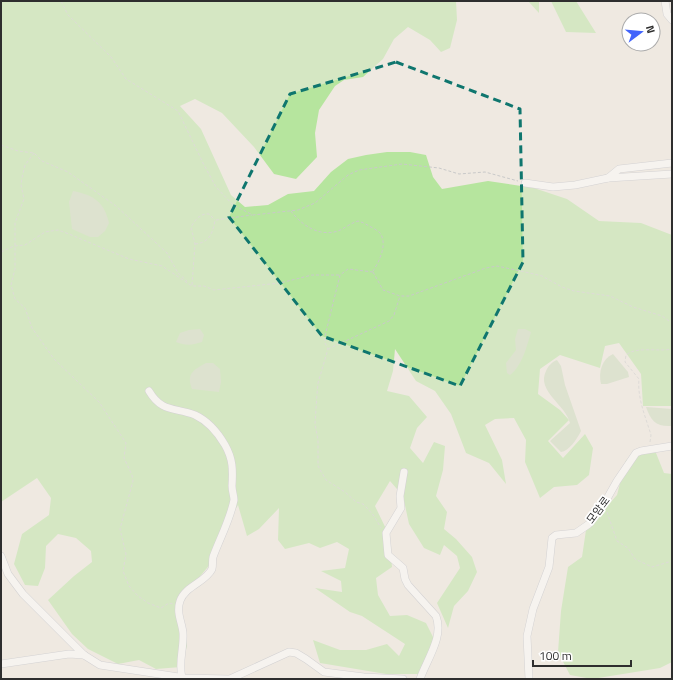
<svg xmlns="http://www.w3.org/2000/svg" width="673" height="680" viewBox="0 0 673 680" font-family="'Titillium Web','Noto Sans KR',sans-serif">
	<rect width="100%" height="100%" fill="#efe9e1"/>
	<g fill="#b6e59e">
		<path d="M1,1H456L457,20L450,48L441,52L430,40L408,27L394,39L383,59L363,77L344,80L335,86L319,110L315,133L317,157L296,179L274,174L254,147L222,113L195,99L180,106L201,129L231,195L245,207L268,205L288,194L314,191L331,172L348,159L366,155L387,152H410L426,155L433,177L442,189L488,181L534,188L567,199L599,221L641,223L672,235V406H643L641,374L619,343L605,346L600,368L560,355L540,369L538,394L560,410L569,420L548,441L563,458L585,434L593,448L589,475L577,485L554,487L540,498L525,462L526,440L514,418L495,419L485,425L502,460L506,484L489,463L466,453L451,414L435,391L416,381L395,349L393,371L387,391L409,396L427,417L417,428L410,448L423,463L434,442L445,446L443,470L436,496L447,512L444,529L456,539L472,557L477,572L468,591L454,606L448,628L437,603L460,568L457,556L444,545L440,555L424,548L409,524L403,496L390,481L375,506L389,535L392,567L376,578L378,595L390,616L407,615L426,623L435,641L423,674H386L320,663L313,640L340,650H366L387,644L399,656L405,644L362,616L350,612L315,588L342,592L341,581L321,571L345,568L349,549L337,542L320,548L309,543L285,549L278,540L279,508L259,529L247,536L238,505L222,532L212,562L197,580L179,607L185,628L187,646L181,667L156,669L139,660L118,664L88,649L72,634L48,600L74,576L92,562L91,551L76,538L58,534L46,546L45,568L38,586L25,585L14,564L22,534L49,515L51,498L37,478L1,502Z"/>
		<path d="M528,1H539V13Z"/>
		<path d="M551,1H576L596,33L566,32Z"/>
		<path d="M654,448L664,473L672,474V662L660,668L592,679L570,675L558,652L561,611L568,567L582,557L586,530L617,495L626,460Z"/>
	</g>
	<g fill="#c8d9b8">
		<path d="M73,191C94,195 104,202 109,223L105,231L98,237H90L72,229L69,202Z"/>
		<path d="M200,329L204,335L202,342C192,345 186,346 176,342L180,333L189,330Z"/>
		<path d="M518,329H525L531,332C527,346 522,366 510,375L507,373L506,363L516,350L515,339Z"/>
		<path d="M613,354L628,372L629,377L607,384H601C598,372 602,359 613,354Z"/>
		<path d="M557,360L561,366L565,385L581,431C577,439 569,451 561,452L550,441L570,423C566,405 536,391 546,371C548,366 552,362 557,360Z"/>
		<path d="M206,363H213L220,369L221,382L219,392L192,389C186,374 193,370 206,363Z"/>
		<path d="M646,407L672,409V426C656,427 651,421 646,407Z"/>
	</g>
	<g fill="none" stroke-linecap="round" stroke-linejoin="round">
		<defs>
			<g id="minor">
				<path d="M665,1L667,14L672,20"/>
				<path d="M608,178L619,169L672,163"/>
				<path d="M525,183L553,187L575,185L608,178L672,174"/>
				<path d="M149,391C162,413 175,407 195,415C208,421 218,433 225,445C233,459 233,470 232,486C232,491 234,496 234,500C230,520 220,538 213,557C212,561 213,565 212,569C206,582 185,586 180,601C176,613 182,622 183,633C184,649 178,662 182,678"/>
				<path d="M404,472L400,496L401,508L386,533L388,555L403,568L405,579L408,585L436,616C444,637 427,659 420,679"/>
				<path d="M1,556L8,574L23,594L84,655L100,665L185,678L228,679"/>
				<path d="M1,664L69,654L84,655"/>
				<path d="M230,679L289,652L296,653L306,659L324,672L364,677L403,679"/>
				<path d="M529,679L527,636L533,609L549,567L552,538L556,535L576,533L589,524L604,504L617,481L636,453L641,451L672,446"/>
			</g>
		</defs>
		<use href="#minor" stroke="#b4b7c1" stroke-width="8"/>
		<g stroke="#c9c9c9" stroke-width="1" stroke-dasharray="3 2" stroke-linecap="butt">
			<path d="M61,1L68,15L111,57L126,79L178,111L203,163L216,187L233,205L253,215L298,210L315,203L348,175L359,170L402,164L439,168L459,174L485,172L518,181"/>
			<path d="M1,145L18,151L34,153L42,161L68,172L116,206L167,253L178,273L187,281"/>
			<path d="M34,153L25,165L22,178L21,185L24,199L15,223V269L11,285L15,299L25,308L32,328L54,359L99,402L126,443L124,458L132,475L133,481L120,529L126,554L123,571L129,586L138,596L148,603L161,608L169,603L173,604"/>
			<path d="M291,211C302,226 320,237 338,231C345,228 351,223 358,221C362,222 366,224 369,226C373,228 377,230 380,233C388,244 379,262 373,271"/>
			<path d="M216,220L252,215"/>
			<path d="M195,244C209,243 213,233 215,220"/>
			<path d="M1,252L14,246L25,245L45,232L58,230L69,234L129,259L162,266L192,286H204L214,290L280,283L312,275H340"/>
			<path d="M373,272L348,269L340,275L325,336V343L328,349L318,383L317,394L315,424L318,440V466L326,480L345,492L356,502L363,504L368,509L374,516L381,528"/>
			<path d="M373,272L383,290L400,296H409L486,268L497,266L534,274L542,276L562,287L574,291L610,296L633,307L662,316L672,323"/>
			<path d="M192,285L195,244L191,227C195,220 200,213 209,214L215,220"/>
			<path d="M328,349L389,321L394,315L400,296"/>
			<path d="M650,442L651,435C646,418 637,398 639,379L625,362L626,355C636,346 659,352 672,349"/>
			<path d="M607,512L617,541L628,548L635,559L652,567L672,561"/>
		</g>
		<use href="#minor" stroke="#fff" stroke-width="7"/>
	</g>
	<path d="M0 0H673V680H0ZM396,62L520,109L523,262L460,386L322,336L229,217L290,94Z" fill="#efe9e1" fill-opacity=".55" fill-rule="evenodd"/>
	<path fill="none" stroke="#0f766e" stroke-width="3" stroke-dasharray="8 5" stroke-linejoin="round" d="M396,62L520,109L523,262L460,386L322,336L229,217L290,94Z"/>
	<g text-anchor="middle" dominant-baseline="central" stroke-width="3.5" stroke-linejoin="round" paint-order="stroke">
		<g font-size="11" fill="#2e2e2e" stroke="#fff">
			<text transform="translate(598 510) rotate(-53)">모암로</text>
		</g>
	</g>
	<rect width="673" height="680" fill="none" stroke="#2e2e2e" stroke-width="4"/>
	<g transform="translate(641 32) rotate(74)"><circle r="19" fill="#ffffff" stroke="#ababab"/>
	<path d="M0-3L7 15L0 10L-7 15Z" fill="#4264fb"/>
	<text y="-6" font-size="11" font-weight="bold" text-anchor="middle" fill="#2e2e2e">N</text>
	</g>
	<path d="M533 660v6h98v-6" fill="none" stroke="#2e2e2e" stroke-width="2"/>
	<text x="539" y="660" font-size="12" fill="#2e2e2e" stroke="#ffffff" stroke-width="3" paint-order="stroke">100 m</text>
</svg>
